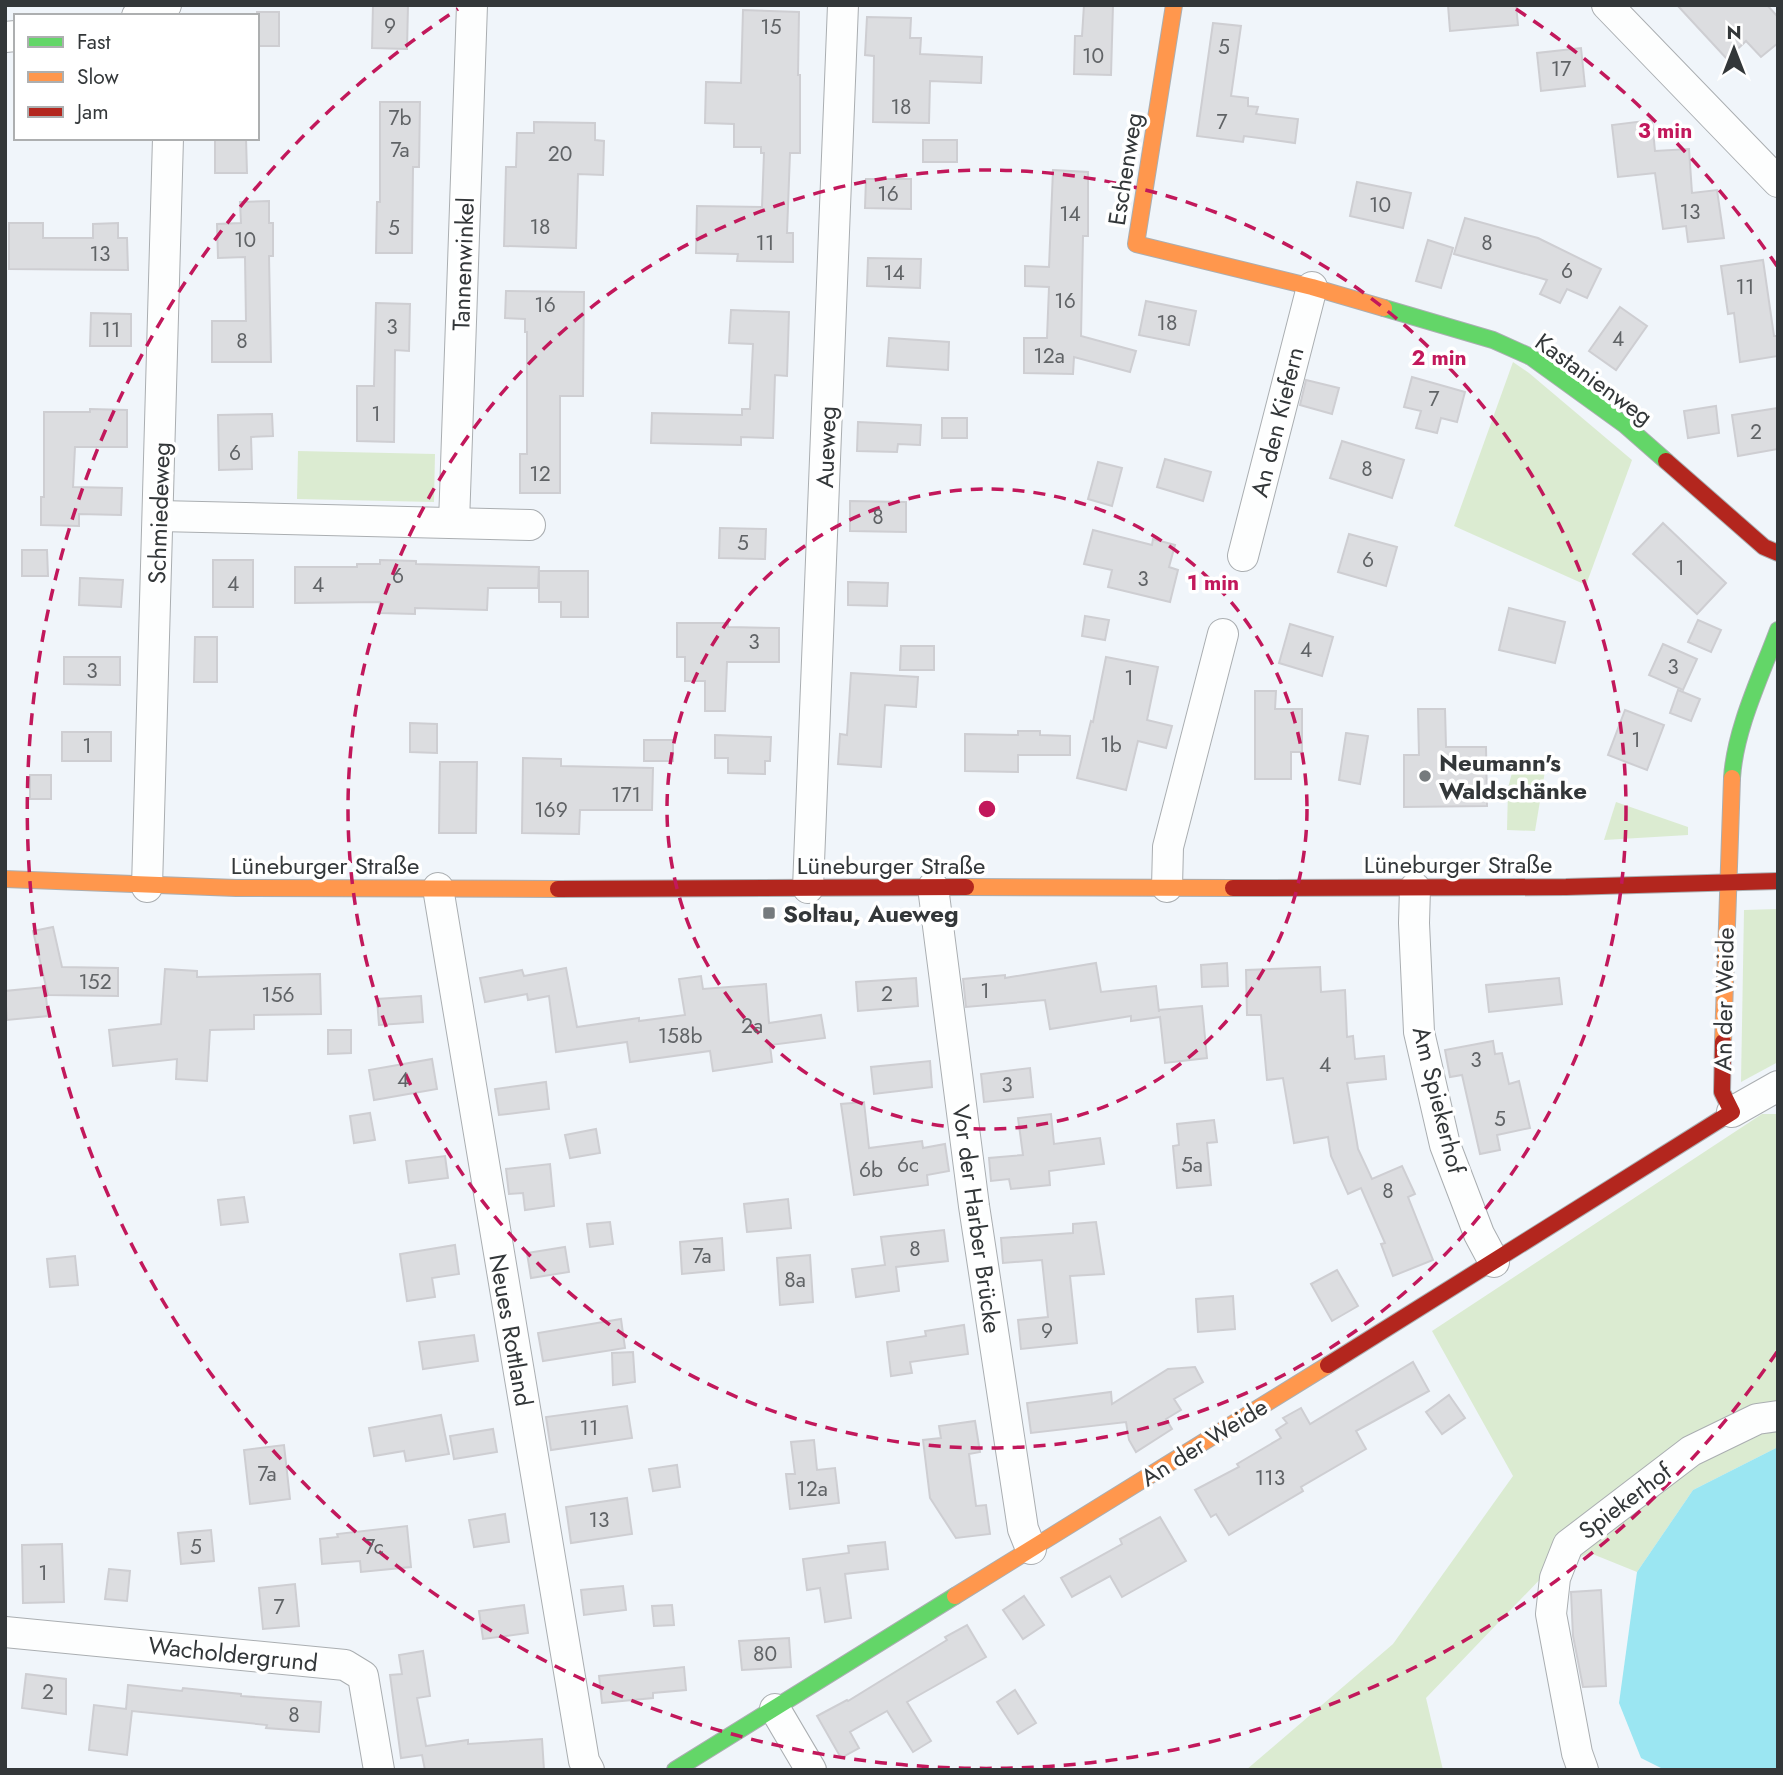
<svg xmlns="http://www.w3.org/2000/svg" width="1783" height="1775" viewBox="0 0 1783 1775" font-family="Jost,sans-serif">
	<rect width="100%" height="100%" fill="#f0f5fa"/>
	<g fill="#dbebd1">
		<path d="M1513,362L1529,373L1632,460L1586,585L1454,526Z"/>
		<path d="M298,451L435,454L434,502L297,499Z"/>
		<path d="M1515,761L1545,771L1535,831L1507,830L1508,788Z"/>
		<path d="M1616,802L1688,827V835L1604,840Z"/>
		<path d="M1778,909V1062L1741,1082L1744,910Z"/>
		<path d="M1762,1114H1778V1447L1693,1490L1637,1572L1590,1553L1547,1572L1426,1698L1443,1770H1246L1393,1644L1513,1476L1432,1331Z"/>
	</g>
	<path fill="#9be6f2" d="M1778,1447V1770H1665L1641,1758L1619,1703L1637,1572L1693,1490Z"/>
	<g fill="#dcdde0" stroke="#ceced2" stroke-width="2">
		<path d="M373,5H408L407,49L372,48Z"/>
		<path d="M1084,5H1113L1111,75L1074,74L1075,36H1082Z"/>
		<path d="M1448,5H1516L1518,25L1450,31Z"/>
		<path d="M1677,5H1767L1778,17V43L1761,57L1746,41L1727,59Z"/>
		<path d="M743,10L799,12L798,75H800V153H790L787,233H793V262L737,261L738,254L696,253L697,206L762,207L764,153H761V147H734V124L705,123L706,82L741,83Z"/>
		<rect x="257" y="12" width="22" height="34"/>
		<path d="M867,17L911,18L910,38H921L920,54L982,57L981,83L930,81L929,123L873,122L874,56L865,55Z"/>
		<path d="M1213,23L1241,26L1231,96L1248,98V106L1258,107L1256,114L1298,119L1295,143L1244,136L1243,142L1197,136Z"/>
		<path d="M1581,48L1585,86L1541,91L1537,53Z"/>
		<path d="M380,102H420L419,167H413L412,253H376L377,202H380Z"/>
		<path d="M1652,120L1655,151L1689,149L1692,193L1717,190L1724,238L1688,242L1686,226L1663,229L1655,173L1618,177L1612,125Z"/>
		<path d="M534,122L595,123V140L604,141L603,175L578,174L576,248L504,246L506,167H516L517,133H534Z"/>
		<path d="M215,138H246L247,173H215Z"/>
		<rect x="923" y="140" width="34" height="22"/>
		<path d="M1053,170L1088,172V236H1083L1081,336L1136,351L1130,372L1074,357L1073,374L1024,373V338H1047L1049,287L1025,286V266L1049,267Z"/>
		<path d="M866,179H911V209L865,208Z"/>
		<path d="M1357,182L1411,193L1403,228L1350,216Z"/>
		<path d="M269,201V223H273V256H269L271,362H212V321H246L245,257L218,258L217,224L241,223L240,202Z"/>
		<path d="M1465,218L1538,238L1601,269L1587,298L1567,289L1560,303L1540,294L1547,280L1454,254Z"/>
		<path d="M9,223H43V238H93V224L118,223V238H127L128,270L9,269Z"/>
		<path d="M1428,240L1453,248L1441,288L1416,281Z"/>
		<path d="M868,258L921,259L920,288L867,286Z"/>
		<path d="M1763,260L1774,336H1778V356L1740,362L1734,313L1728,314L1721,266Z"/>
		<path d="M506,291L584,292L583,396H560V493H520V454H527V332H525V319L505,318Z"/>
		<path d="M1146,301L1196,311L1189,345L1139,335Z"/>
		<path d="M376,303L410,304L409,351L395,350L394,442L357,441V386H374Z"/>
		<path d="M1620,307L1647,326L1616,370L1589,351Z"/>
		<path d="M731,310L789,312L787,376L775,375L773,438L741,437V445L651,443L652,413L742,415V409H750L753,344L729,343Z"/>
		<path d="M91,313L131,314V346H90Z"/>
		<path d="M889,338L949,342L948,370L887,366Z"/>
		<path d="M1412,377L1465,392L1457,422L1441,418L1437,433L1416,428L1421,411L1404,407Z"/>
		<path d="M1306,380L1339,388L1332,414L1300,405Z"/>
		<path d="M1716,406L1719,433L1688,438L1684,411Z"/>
		<path d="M1778,408V449L1738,456L1732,415Z"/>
		<path d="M90,409L127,410V447H75L73,487L122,488L121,515L79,514V526L41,525V497H44V412H90Z"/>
		<path d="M272,414L273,436L251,437L252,469L219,470L218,415Z"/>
		<rect x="942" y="418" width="25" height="20"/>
		<path d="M858,422L921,425L920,445L898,444L897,452L857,451Z"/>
		<path d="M1342,441L1404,460L1392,498L1330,478Z"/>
		<path d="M1165,459L1211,472L1203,501L1157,487Z"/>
		<path d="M1098,462L1122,468L1112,506L1088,499Z"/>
		<path d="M850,501L906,502V532L850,531Z"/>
		<path d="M1663,523L1726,583L1697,614L1633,554Z"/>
		<path d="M720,528L766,529L765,559L719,558Z"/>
		<path d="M1093,530L1152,545L1153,539L1175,545L1169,567L1178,570L1170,602L1108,587L1112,570L1084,564Z"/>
		<path d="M1349,534L1397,547L1386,586L1338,572Z"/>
		<path d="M22,550H47L48,576H22Z"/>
		<rect x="213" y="560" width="40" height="47"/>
		<path d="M380,560L416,561V564L539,567L538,588H488L487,610L415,608V614L379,613L380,602L295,603V567H357V564H380Z"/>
		<path d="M539,571H588V617H561V602H539Z"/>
		<path d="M80,578L123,580L121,607L79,605Z"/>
		<path d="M848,582L888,583L887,606L848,605Z"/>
		<path d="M1509,608L1565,622L1555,663L1499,650Z"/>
		<path d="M1085,616L1109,620L1105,640L1082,636Z"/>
		<path d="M1698,620L1721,630L1711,652L1688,642Z"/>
		<path d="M677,623H728V627L779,628V662H727L725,711H705V681H685V657H677Z"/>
		<path d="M1290,624L1333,637L1322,676L1279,663Z"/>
		<path d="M195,637H217V682H194Z"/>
		<path d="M1663,644L1697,659L1683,690L1649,675Z"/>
		<path d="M901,646H934V670H900Z"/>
		<path d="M64,657H120V685L64,684Z"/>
		<path d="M1106,657L1158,667L1147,720L1172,726L1166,748L1138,741L1126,790L1077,778L1091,721L1093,722Z"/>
		<path d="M851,673L918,677L916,707L885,705L881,767L838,764L840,734L847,735Z"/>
		<path d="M1678,690L1700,699L1691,721L1670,713Z"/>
		<path d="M1255,691H1276L1275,709H1302V752H1291V779H1255Z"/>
		<path d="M1418,709H1445L1446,747H1486L1487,806L1404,807V755H1419Z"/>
		<path d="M1625,710L1664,725L1647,770L1608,755Z"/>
		<path d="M410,723L437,724V753L410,752Z"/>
		<path d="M1018,731H1040V735L1070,736V755H1018V772L965,771V734L1018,735Z"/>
		<rect x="62" y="732" width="49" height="29"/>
		<path d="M1346,733L1368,736L1360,784L1339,780Z"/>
		<path d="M715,735L771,737L770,761H765V774L728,773V758H715Z"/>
		<rect x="644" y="740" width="29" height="21"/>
		<path d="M523,758L561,759V766L653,768L652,810H580L579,834L522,833Z"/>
		<path d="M440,762H477L476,833H439Z"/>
		<rect x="30" y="775" width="21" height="24"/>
		<path d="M53,927L62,967L118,968V996L48,995L33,931Z"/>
		<path d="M1096,963L1101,992L1156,986L1159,1012V1010L1202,1006L1207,1058L1165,1063L1160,1017L1131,1021V1016L1050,1029L1045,1000L966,1007L963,979L1005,975V978Z"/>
		<path d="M1227,963L1228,986L1202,987L1201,965Z"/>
		<path d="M1320,967L1321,992L1345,990L1347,1037L1353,1036L1355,1059L1384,1056L1386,1079L1347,1083L1358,1149L1372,1179L1402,1166L1415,1194L1408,1197L1433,1260L1393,1276L1381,1244L1385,1243L1361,1188L1348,1194L1331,1156L1328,1137L1294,1143L1283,1078L1267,1080L1261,1015H1247L1246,970Z"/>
		<path d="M566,968L577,1027L639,1018V1021L685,1015L679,979L701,976L703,989L766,984L769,1023L821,1015L825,1038L770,1045L772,1062L713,1071L710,1051L630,1062L627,1042L556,1052L549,996L528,1000L527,994L485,1002L480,978L522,970L524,976Z"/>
		<path d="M165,969L197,971V977L320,974L321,1014L254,1015V1029L210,1030L207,1081L176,1079L177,1059L113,1066L109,1030L161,1024Z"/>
		<path d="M916,978L918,1006L858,1011L856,982Z"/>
		<path d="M1559,978L1562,1004L1489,1012L1486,985Z"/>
		<path d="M45,987L48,1016L7,1020L5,991Z"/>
		<path d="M421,996L423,1022L379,1025L377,999Z"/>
		<path d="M328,1030H351V1053L328,1054Z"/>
		<path d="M1493,1041L1495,1054L1502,1053L1509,1084L1519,1081L1530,1128L1497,1135L1500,1150L1480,1154L1462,1075L1450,1077L1445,1050Z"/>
		<path d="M432,1059L437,1089L374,1100L369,1070Z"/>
		<path d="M930,1061L932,1087L874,1094L871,1067Z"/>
		<path d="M1030,1068L1033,1097L984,1102L981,1074Z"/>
		<path d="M546,1082L549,1109L499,1115L495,1089Z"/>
		<path d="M864,1102L869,1148L922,1141L923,1148L945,1144L949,1171L927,1175L928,1185L854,1195L841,1104Z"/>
		<path d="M370,1113L375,1140L354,1143L350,1116Z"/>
		<path d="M1051,1114L1054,1144L1100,1138L1104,1164L1049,1171L1050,1185L1011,1189L1009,1179L991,1181L989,1158L1023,1155L1018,1118Z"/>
		<path d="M1214,1120L1217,1142L1207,1143L1211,1185L1177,1188L1173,1146L1179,1145L1177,1124Z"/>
		<path d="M596,1129L600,1153L570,1158L565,1135Z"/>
		<path d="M445,1156L448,1178L409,1183L406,1161Z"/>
		<path d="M550,1164L554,1206L525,1210L523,1193L509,1194L506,1169Z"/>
		<path d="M244,1197L248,1222L221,1225L218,1200Z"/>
		<path d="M788,1199L791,1228L747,1232L744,1204Z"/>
		<path d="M610,1222L613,1244L590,1247L587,1224Z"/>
		<path d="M1096,1222L1104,1274L1070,1276L1077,1343L1021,1349L1018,1320L1048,1317L1042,1260L1003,1263L1001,1238L1073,1233V1224Z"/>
		<path d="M944,1230L948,1261L896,1267L899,1291L856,1297L852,1269L885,1265L881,1237Z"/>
		<path d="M722,1238L724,1270L682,1274L680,1242Z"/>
		<path d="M455,1245L459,1274L432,1278L435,1297L407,1301L400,1254Z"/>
		<path d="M565,1247L569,1272L531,1278L527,1253Z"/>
		<path d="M810,1255L813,1302L780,1305L777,1258Z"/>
		<path d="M75,1256L78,1285L50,1287L47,1259Z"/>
		<path d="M1337,1270L1358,1306L1332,1321L1311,1284Z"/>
		<path d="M1233,1296L1235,1329L1198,1332L1196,1299Z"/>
		<path d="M621,1319L625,1348L543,1361L538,1333Z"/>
		<path d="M964,1325L968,1354L910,1362L912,1373L891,1376L887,1342L926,1336L925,1331Z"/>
		<path d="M474,1335L478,1361L423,1369L419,1342Z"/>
		<path d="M633,1352L635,1382L613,1385L612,1353Z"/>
		<path d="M1413,1362L1429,1391L1356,1431L1366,1449L1301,1487L1303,1491L1229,1535L1216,1514L1211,1517L1195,1490L1239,1467L1237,1464L1281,1438L1276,1430L1287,1423L1283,1418L1301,1408L1310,1424Z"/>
		<path d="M1195,1367L1203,1382L1174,1399L1181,1410L1166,1419L1172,1429L1136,1452L1129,1440L1126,1422L1031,1433L1027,1403L1111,1392L1112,1404L1168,1369Z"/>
		<path d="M1449,1395L1465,1418L1442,1434L1426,1412Z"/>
		<path d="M627,1406L632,1438L551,1450L546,1417Z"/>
		<path d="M441,1415L449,1454L406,1461L404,1451L374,1456L369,1428Z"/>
		<path d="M975,1421L980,1452L969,1454L976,1506L986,1505L990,1534L956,1538L930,1498L923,1440L941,1438L939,1426Z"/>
		<path d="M493,1429L497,1452L454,1459L450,1436Z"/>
		<path d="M814,1440L817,1470L835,1468L839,1503L790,1509L786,1474H795L791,1442Z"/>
		<path d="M284,1445L290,1499L250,1504L244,1450Z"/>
		<path d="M677,1465L680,1487L653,1491L649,1469Z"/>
		<path d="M627,1498L632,1534L571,1543L566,1507Z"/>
		<path d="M505,1514L509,1542L474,1547L469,1520Z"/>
		<path d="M1160,1517L1186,1561L1122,1597L1110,1576L1072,1597L1061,1578L1122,1544L1120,1539Z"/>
		<path d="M407,1526L411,1567L361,1572L360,1561L322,1564L320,1539L338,1537L337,1534Z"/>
		<path d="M211,1530L214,1561L181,1564L178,1533Z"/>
		<path d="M885,1542L888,1569L845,1574L851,1618L825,1622L820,1588L807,1590L803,1559L849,1553L848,1546Z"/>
		<path d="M62,1544L64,1602L23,1603L22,1545Z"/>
		<path d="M109,1569L130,1571L127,1601L105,1599Z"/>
		<path d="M295,1584L299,1626L263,1629L259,1588Z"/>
		<path d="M623,1586L626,1610L584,1615L581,1590Z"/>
		<path d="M1601,1590L1606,1686L1583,1687L1573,1636L1571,1592Z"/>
		<path d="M1024,1596L1044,1625L1023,1639L1003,1610Z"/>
		<path d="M524,1605L528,1633L483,1639L479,1611Z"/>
		<path d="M672,1605L674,1625L654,1626L652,1606Z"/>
		<path d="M967,1625L986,1657L907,1702L931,1741L913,1752L887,1711L850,1732L859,1748L841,1758L817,1716L847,1700L848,1701L947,1640L945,1637Z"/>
		<path d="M789,1638L791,1667L742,1670L739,1641Z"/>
		<path d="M423,1651L430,1696L417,1698L426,1746L468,1740V1744L542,1739L544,1770H425L422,1755L401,1758L390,1675L402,1674L399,1655Z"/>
		<path d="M684,1667L686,1690L653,1693V1698L602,1703L599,1676Z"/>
		<path d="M26,1674L66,1679V1714L22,1708Z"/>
		<path d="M128,1685L182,1691L183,1688L241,1694V1696L321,1702L319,1732L266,1728L267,1725L132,1711L127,1755L89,1750L94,1705L126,1709Z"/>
		<path d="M1015,1690L1036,1723L1018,1734L997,1702Z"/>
	</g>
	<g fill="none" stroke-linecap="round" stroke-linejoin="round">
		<defs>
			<g id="street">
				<path d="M1607,5L1778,182"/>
				<path d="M137,16L166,5"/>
				<path d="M5,37L16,36"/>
				<path d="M159,516L530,525"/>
				<path d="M454,523L472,5"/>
				<path d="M1243,556L1312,287"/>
				<path d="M147,887L168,138"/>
				<path d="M933,887L974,1206L1023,1529L1031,1549"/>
				<path d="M1167,887L1168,847L1223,634"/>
				<path d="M438,888L584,1761L589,1770"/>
				<path d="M808,888L843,5"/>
				<path d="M1415,888L1414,923L1419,1032L1445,1145L1479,1234L1494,1262"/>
				<path d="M1732,1112L1778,1086"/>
				<path d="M5,1632L345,1665L363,1676L379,1770"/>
				<path d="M775,1709L811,1770"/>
				<path d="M1583,1770L1577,1753L1551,1614L1555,1578L1568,1545L1691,1451L1757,1419L1778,1416"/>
			</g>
			<g id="fast">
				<path d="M1384,308L1493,340L1531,357L1625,425L1666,461"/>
				<path d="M1732,778C1735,729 1761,676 1778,630"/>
				<path d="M675,1770L955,1596"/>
			</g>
			<g id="slow">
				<path d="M1174,5L1136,244L1312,287L1384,308"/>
				<path d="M5,879L236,888L558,889"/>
				<path d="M966,887L1233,888"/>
				<path d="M1723,1042L1732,778"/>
				<path d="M955,1596L1328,1365"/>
			</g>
			<g id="jam">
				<path d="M1666,461L1764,547L1778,553"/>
				<path d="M1233,888L1566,887L1778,881"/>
				<path d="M558,889L966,887"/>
				<path d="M1328,1365L1732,1112L1722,1092L1723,1042"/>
			</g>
		</defs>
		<use href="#street" stroke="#aaaeb1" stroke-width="32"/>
		<use href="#fast" stroke="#aaaeb1" stroke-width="18"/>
		<use href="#slow" stroke="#aaaeb1" stroke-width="18"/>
		<use href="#jam" stroke="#aaaeb1" stroke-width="18"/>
		<use href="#street" stroke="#fdfefe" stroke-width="30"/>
		<use href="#fast" stroke="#63d668" stroke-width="16"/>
		<use href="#slow" stroke="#ff974d" stroke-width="16"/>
		<use href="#jam" stroke="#b3261e" stroke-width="16"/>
	</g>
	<g fill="none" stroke="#c2185b" stroke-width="3.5" stroke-dasharray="12 9">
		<circle cx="987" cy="809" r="320"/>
		<circle cx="987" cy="809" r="639"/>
		<path d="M1777 1352A959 959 0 1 1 458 9M1516 9A959 959 0 0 1 1777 266"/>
	</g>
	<g fill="#757a7d" stroke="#fff" stroke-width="2.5">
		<circle cx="1425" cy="776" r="7"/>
		<rect x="762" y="906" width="14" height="14" rx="3.5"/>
	</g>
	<g text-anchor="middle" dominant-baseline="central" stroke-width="7" stroke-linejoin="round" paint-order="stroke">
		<g font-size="21" fill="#606366">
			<text x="390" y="26">9</text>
			<text x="771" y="27">15</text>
			<text x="1224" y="47">5</text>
			<text x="1093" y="56">10</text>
			<text x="1561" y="69">17</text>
			<text x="901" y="107">18</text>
			<text x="400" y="118">7b</text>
			<text x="1222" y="122">7</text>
			<text x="400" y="150">7a</text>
			<text x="560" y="154">20</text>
			<text x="888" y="194">16</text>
			<text x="1380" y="205">10</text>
			<text x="1690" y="212">13</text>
			<text x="1070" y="214">14</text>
			<text x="540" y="227">18</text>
			<text x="394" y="228">5</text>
			<text x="245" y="240">10</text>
			<text x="765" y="243">11</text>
			<text x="1487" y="243">8</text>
			<text x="100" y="254">13</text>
			<text x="1567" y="271">6</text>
			<text x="894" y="273">14</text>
			<text x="1745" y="287">11</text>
			<text x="1065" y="301">16</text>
			<text x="545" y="305">16</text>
			<text x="1167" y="323">18</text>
			<text x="392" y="327">3</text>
			<text x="111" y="330">11</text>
			<text x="1618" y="339">4</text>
			<text x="242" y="341">8</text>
			<text x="1049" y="356">12a</text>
			<text x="1434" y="399">7</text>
			<text x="376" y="414">1</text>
			<text x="1756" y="432">2</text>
			<text x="235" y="453">6</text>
			<text x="1367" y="469">8</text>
			<text x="540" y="474">12</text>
			<text x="878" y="517">8</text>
			<text x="743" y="543">5</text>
			<text x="1368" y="560">6</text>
			<text x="1680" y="568">1</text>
			<text x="398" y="576">6</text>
			<text x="1143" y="579">3</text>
			<text x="233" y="584">4</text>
			<text x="318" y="585">4</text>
			<text x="754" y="642">3</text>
			<text x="1306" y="650">4</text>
			<text x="1673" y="667">3</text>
			<text x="92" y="671">3</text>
			<text x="1129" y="678">1</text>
			<text x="1636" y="740">1</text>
			<text x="1111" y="745">1b</text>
			<text x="87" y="746">1</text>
			<text x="626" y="795">171</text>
			<text x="551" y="810">169</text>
			<text x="95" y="982">152</text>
			<text x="985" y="991">1</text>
			<text x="887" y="994">2</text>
			<text x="278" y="995">156</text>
			<text x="752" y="1026">2a</text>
			<text x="680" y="1036">158b</text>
			<text x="1476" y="1060">3</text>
			<text x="1325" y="1065">4</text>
			<text x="403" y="1080">4</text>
			<text x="1007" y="1085">3</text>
			<text x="1500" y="1119">5</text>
			<text x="908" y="1165">6c</text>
			<text x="1192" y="1165">5a</text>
			<text x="871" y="1170">6b</text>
			<text x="1388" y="1191">8</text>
			<text x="915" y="1249">8</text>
			<text x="702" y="1256">7a</text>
			<text x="795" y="1280">8a</text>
			<text x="1047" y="1331">9</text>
			<text x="589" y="1428">11</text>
			<text x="267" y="1474">7a</text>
			<text x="1270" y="1478">113</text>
			<text x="812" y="1489">12a</text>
			<text x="599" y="1520">13</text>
			<text x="196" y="1547">5</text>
			<text x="374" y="1547">7c</text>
			<text x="43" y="1573">1</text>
			<text x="279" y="1607">7</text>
			<text x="765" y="1654">80</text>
			<text x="48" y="1692">2</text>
			<text x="294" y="1715">8</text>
		</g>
		<g font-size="24" fill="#333739" stroke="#fff">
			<text transform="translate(1125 169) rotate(-81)">Eschenweg</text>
			<text transform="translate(463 264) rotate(-88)">Tannenwinkel</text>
			<text transform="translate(1594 379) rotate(36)">Kastanienweg</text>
			<text transform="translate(1277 422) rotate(-76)">An den Kiefern</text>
			<text transform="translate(826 447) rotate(-88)">Aueweg</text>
			<text transform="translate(159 513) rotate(-88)">Schmiedeweg</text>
			<text x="1458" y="864">Lüneburger Straße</text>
			<text x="325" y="865">Lüneburger Straße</text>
			<text x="891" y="865">Lüneburger Straße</text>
			<text transform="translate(1724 999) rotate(-89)">An der Weide</text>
			<text transform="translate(1439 1100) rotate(76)">Am Spiekerhof</text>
			<text transform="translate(977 1219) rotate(82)">Vor der Harber Brücke</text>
			<text transform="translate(511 1330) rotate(80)">Neues Rottland</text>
			<text transform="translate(1204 1442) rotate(-32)">An der Weide</text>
			<text transform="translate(1625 1501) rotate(-37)">Spiekerhof</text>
			<text transform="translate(233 1654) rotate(6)">Wacholdergrund</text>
		</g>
		<g font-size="24" font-weight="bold" fill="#333739" stroke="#fff" text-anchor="start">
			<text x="1439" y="762">Neumann's<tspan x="1439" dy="28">Waldschänke</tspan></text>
			<text x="783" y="913">Soltau, Aueweg</text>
		</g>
	</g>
	<circle cx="987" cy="809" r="10" fill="#c2185b" stroke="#fff" stroke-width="3.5"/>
	<g font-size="21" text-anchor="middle" font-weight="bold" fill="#c2185b" stroke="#fff" stroke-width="7" stroke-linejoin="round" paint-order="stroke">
		<text x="1665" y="138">3 min</text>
		<text x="1439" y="365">2 min</text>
		<text x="1213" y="590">1 min</text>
	</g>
	<rect width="1783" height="1775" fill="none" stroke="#333739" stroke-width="14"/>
	<rect x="14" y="14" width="245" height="126" fill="#ffffff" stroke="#adafb0" stroke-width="2"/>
	<rect x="28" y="37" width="35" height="10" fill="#63d668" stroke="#adafb0" stroke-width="2"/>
	<text x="77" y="49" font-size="21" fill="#333739">Fast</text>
	<rect x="28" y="72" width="35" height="10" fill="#ff974d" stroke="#adafb0" stroke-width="2"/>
	<text x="77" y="84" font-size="21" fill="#333739">Slow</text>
	<rect x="28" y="107" width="35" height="10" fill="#b3261e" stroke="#adafb0" stroke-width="2"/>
	<text x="77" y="119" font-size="21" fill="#333739">Jam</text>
	<g transform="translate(1734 49)" stroke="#ffffff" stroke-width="5" paint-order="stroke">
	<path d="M0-5L12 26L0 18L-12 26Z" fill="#333739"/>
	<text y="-10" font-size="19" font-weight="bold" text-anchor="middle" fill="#333739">N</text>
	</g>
</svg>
